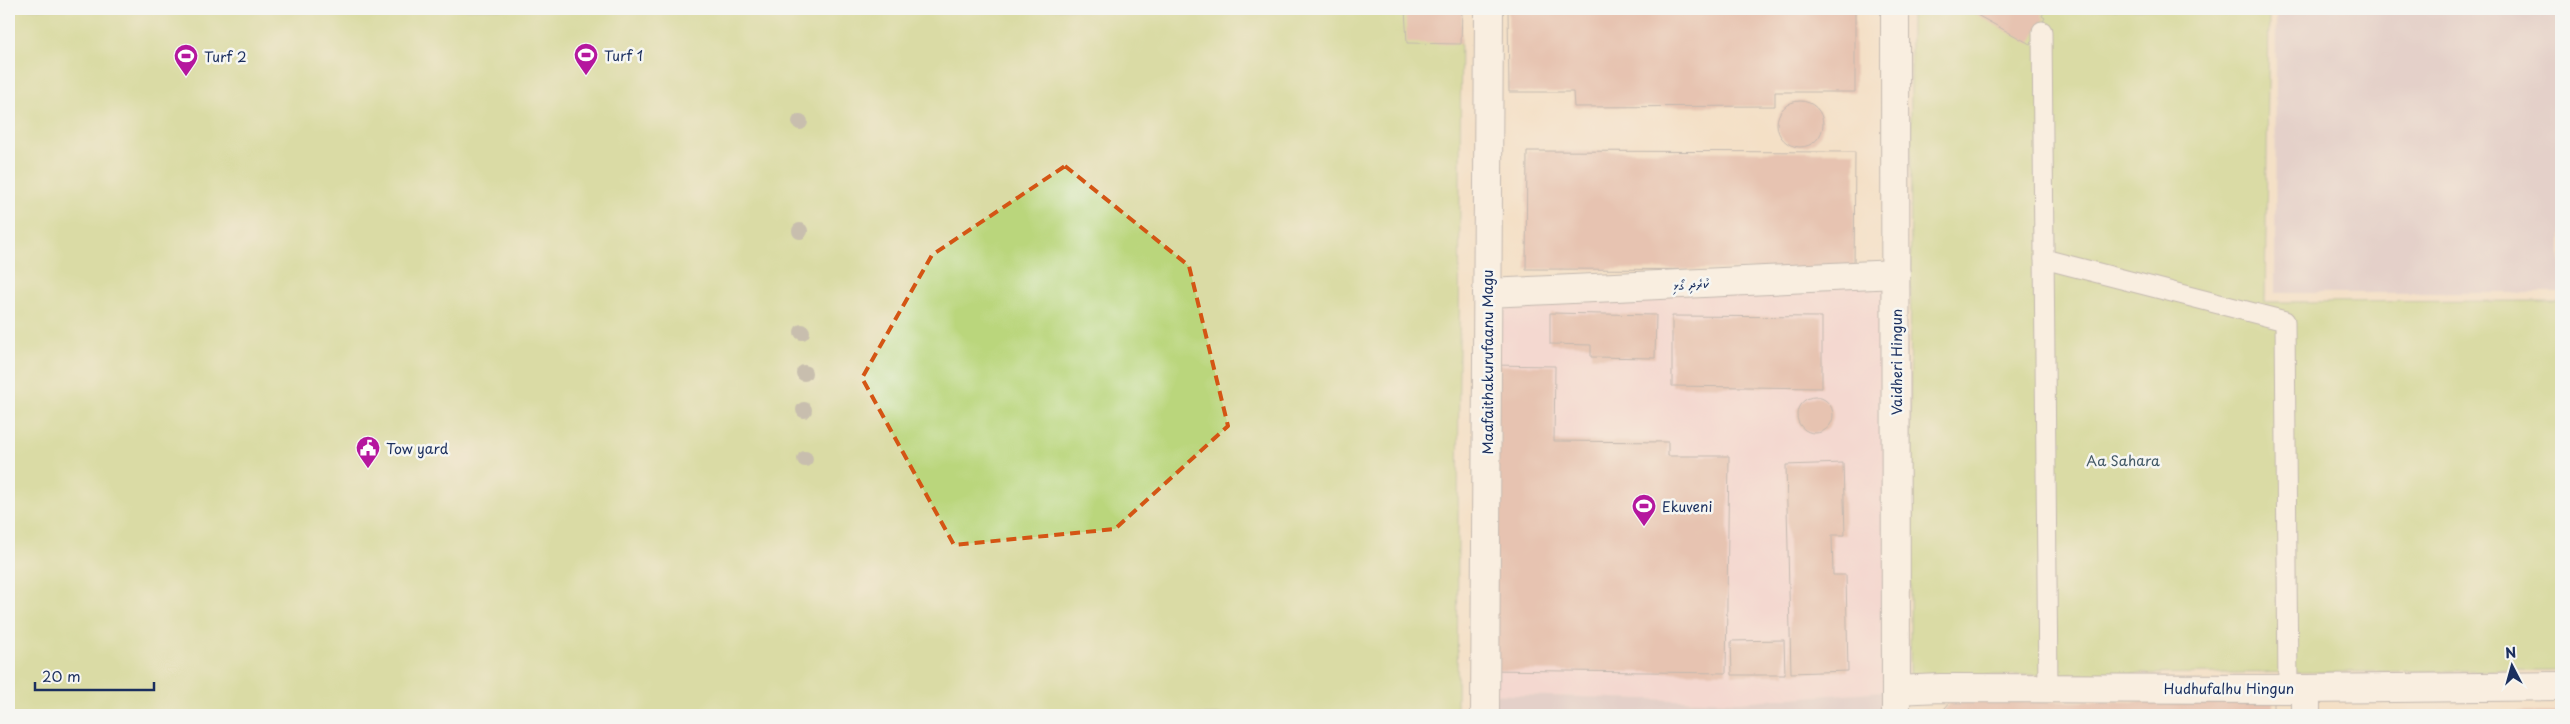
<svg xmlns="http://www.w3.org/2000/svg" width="2570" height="724" viewBox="0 0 2570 724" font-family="'Playpen Sans','Noto Sans Thaana',sans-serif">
	<rect width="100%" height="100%" fill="#f6f6f2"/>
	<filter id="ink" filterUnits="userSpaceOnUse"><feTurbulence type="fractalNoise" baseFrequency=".02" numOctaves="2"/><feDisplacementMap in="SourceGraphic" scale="10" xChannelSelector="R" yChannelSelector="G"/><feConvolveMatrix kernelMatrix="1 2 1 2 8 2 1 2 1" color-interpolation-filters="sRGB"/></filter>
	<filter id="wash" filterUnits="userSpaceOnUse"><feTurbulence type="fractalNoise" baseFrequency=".0096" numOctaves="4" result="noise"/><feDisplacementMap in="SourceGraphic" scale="20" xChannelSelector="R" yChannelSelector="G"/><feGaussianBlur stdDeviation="1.12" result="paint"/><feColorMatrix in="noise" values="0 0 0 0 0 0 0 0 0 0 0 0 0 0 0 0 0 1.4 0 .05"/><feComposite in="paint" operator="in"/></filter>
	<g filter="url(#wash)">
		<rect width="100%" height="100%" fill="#f4e0c6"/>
		<path fill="#f4cfdc" d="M1896,274V690L1739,702L1485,694L1487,293Z"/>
		<g fill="#d0bdcc">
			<path d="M2276,9H2561V293H2275Z"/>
			<path d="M1896,690V715H1485V694L1739,702Z"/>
		</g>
		<g fill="#bad67c" stroke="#6a826d">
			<path d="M9,9H1461L1457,715H9Z"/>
			<path d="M1911,9H2269L2265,302L2561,301V670L1910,676Z"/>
		</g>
		<g id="blocks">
			<g fill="#d7a197">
				<path d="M1405,9H1462L1461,44L1407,43Z"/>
				<path d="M1508,9H1855V92H1775V106L1574,107L1573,92H1509Z"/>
				<path d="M1966,9H2046L2042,16L2045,18L2030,44Z"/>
				<circle cx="1800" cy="124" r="23"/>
				<path d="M1527,151L1855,152L1854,270L1526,269Z"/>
				<path d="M1550,313L1656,315L1655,358L1591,357V345L1550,344Z"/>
				<path d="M1672,316L1822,317V388L1672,386Z"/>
				<path d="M1490,365L1555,366L1554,441L1668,442V456H1729L1726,673L1486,670Z"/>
				<circle cx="1815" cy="415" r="18"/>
				<path d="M1843,463L1845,535H1832L1833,575H1846L1848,671L1791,673L1786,465Z"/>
				<path d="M1784,640L1785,675H1732L1731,641Z"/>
				<path d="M1951,701L2273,702V715H1939Z"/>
				<path d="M2344,712H2561V715H2339Z"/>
			</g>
		</g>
	</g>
	<g filter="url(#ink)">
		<use href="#blocks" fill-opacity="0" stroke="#888892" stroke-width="1"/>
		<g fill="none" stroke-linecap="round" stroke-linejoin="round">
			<defs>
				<g id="service">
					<path d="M2042,31L2048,688"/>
					<path d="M2044,259L2285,321L2288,689"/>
				</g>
				<g id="minor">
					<path d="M1895,9L1896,715"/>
					<path d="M1487,293L1896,274"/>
					<path d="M2306,689V715"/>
					<path d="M1896,690L1941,688L2306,689L2561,686"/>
					<path d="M1485,715L1489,9"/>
				</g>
			</defs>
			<use href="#service" stroke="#888892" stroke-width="21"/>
			<use href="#minor" stroke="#888892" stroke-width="30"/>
			<use href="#service" stroke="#fff" stroke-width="19"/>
			<use href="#minor" stroke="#fff" stroke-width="28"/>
		</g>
		<g fill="#939691">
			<circle cx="800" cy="122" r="8"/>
			<circle cx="800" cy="231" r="8"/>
			<circle cx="802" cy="332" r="8"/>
			<circle cx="804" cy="373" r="8"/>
			<circle cx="804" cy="410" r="8"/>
			<circle cx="805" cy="459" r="8"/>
		</g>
	</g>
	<path d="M0 0H2570V724H0ZM1065,166L1189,266L1228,426L1115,529L954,545L862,378L932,255Z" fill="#f4e0c6" fill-opacity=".55" fill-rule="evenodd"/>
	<path fill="none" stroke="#d45514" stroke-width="4" stroke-dasharray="10 6" stroke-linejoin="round" d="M1065,166L1189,266L1228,426L1115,529L954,545L862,378L932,255Z"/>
	<defs>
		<symbol id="stadium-pin" viewBox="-11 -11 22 30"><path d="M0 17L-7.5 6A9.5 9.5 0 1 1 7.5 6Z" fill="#b5179e" stroke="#f6f6f2"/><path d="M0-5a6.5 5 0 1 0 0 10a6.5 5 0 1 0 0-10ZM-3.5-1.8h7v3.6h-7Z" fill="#fff"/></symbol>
		<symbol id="civic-pin" viewBox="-11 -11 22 30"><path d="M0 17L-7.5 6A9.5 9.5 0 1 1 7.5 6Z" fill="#b5179e" stroke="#f6f6f2"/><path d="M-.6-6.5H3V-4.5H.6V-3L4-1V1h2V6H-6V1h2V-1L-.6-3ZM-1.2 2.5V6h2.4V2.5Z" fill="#fff"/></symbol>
	</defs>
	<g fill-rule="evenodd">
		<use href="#stadium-pin" x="572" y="41" width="28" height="38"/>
		<use href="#stadium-pin" x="172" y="42" width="28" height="38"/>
		<use href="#civic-pin" x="354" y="434" width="28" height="38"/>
		<use href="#stadium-pin" x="1630" y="492" width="28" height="38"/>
	</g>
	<g text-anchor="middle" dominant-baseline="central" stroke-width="5" stroke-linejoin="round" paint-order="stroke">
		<g font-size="14" fill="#1b2f5e" stroke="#f6f6f2" text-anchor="start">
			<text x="604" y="55">Turf 1</text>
			<text x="204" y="56">Turf 2</text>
			<text x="386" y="448">Tow yard</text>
			<text x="1662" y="506">Ekuveni</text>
		</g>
		<g font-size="14" fill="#1b2f5e" stroke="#f6f6f2">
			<text transform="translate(1691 284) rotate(-3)">ކުރެދި ގޯޅި</text>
			<text transform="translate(1487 362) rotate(-90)">Maafaithakurufaanu Magu</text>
			<text transform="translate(1896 362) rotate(-90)">Vaidheri Hingun</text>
			<text x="2229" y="688">Hudhufalhu Hingun</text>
		</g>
		<g font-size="14" fill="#435966" stroke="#f6f6f2">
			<text x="2123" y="460">Aa Sahara</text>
		</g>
	</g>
	<rect width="2570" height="724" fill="none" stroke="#f6f6f2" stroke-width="30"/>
	<g transform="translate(2512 666) rotate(354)" stroke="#f6f6f2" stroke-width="4" paint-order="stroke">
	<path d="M0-4L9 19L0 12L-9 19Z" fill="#1b2f5e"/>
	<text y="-8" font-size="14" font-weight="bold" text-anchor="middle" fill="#1b2f5e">N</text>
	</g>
	<path d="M35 682v8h119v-8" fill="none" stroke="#1b2f5e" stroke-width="2.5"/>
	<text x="42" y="682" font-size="15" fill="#1b2f5e" stroke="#f6f6f2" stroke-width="4" paint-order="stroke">20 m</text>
</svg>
